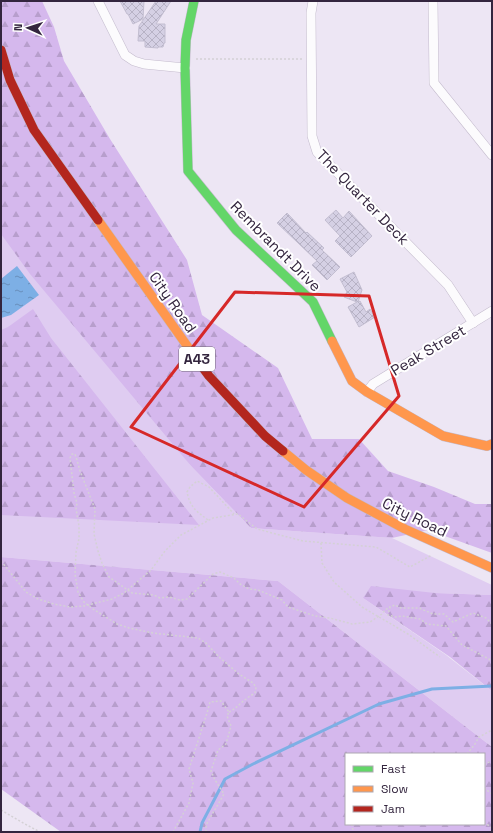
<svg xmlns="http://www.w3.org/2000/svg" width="493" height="833" viewBox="0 0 493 833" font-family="'Space Grotesk',sans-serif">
	<defs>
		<pattern id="forest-firs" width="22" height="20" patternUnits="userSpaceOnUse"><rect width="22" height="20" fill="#d5b8ed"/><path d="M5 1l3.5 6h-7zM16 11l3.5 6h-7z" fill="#b79ecc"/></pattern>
		<pattern id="water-ripples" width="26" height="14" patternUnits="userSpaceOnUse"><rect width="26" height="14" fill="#7dafe5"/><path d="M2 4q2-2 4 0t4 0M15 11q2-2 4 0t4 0" fill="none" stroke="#678ebb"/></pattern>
		<pattern id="building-cross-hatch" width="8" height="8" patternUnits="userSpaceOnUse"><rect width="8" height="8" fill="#d5d0e4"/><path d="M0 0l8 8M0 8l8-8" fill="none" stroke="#b7b2c5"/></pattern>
	</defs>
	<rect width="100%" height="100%" fill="#ede6f4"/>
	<path fill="#dfccf1" d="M1,218L191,466L251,528L392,538L492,585V595L435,593L363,598L446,655L492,691V747L278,581L1,557Z"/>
	<g fill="url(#forest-firs)" fill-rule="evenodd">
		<path d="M1,1H42L54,27L64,61L110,139L187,260L202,315L278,368L312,439H359L388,471L434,487L475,504H492V553L428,530L392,538L251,528L191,466L30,274L1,234Z"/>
		<path d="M33,309L51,338L199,525L1,515V330L8,327Z"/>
		<path d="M1,557L278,581L492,747V832H61L1,789ZM346,754H484V824H346Z"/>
		<path d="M371,586L435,593L492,595V691L450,657L363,598Z"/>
	</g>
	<path fill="url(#water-ripples)" d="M17,266L39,295L11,315L1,318V279Z"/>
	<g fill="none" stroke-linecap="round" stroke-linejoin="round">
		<path stroke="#7dafe5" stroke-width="3" d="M200,832L202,823L225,779L253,764L379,704L432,689L492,686"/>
	</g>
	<g fill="url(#building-cross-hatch)" stroke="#c3bed1">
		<path d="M120,1H144L143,19L133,24L128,14H127Z"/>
		<path d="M156,1H171L156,24H165V43H164L163,47H158V48L145,47V41H138L139,26Z"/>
		<path d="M336,210L343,218L349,211L372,236L351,257L335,241L340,236L325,220Z"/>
		<path d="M287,213L306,233L307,232L324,248L322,250L340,267L327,280L312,265L317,261L277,223Z"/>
		<path d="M354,272L362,290L358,302L360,301L366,312L370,309L375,317L359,327L348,307L357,302L344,297L347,292L340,279Z"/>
	</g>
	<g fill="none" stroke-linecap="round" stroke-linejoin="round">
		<defs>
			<g id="street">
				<path d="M98,1L125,55L134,61L144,64L185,68"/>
				<path d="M313,1L311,13L312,136L317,152L448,285L473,323"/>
				<path d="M433,1L434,83L492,155"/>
				<path d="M367,392L373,384L492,311"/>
			</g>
			<path id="fast" d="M194,1L186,40L185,68L188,171L236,230L313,302L332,341"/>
			<g id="slow">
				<path d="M98,220L195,357"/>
				<path d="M332,341L352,381L367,392L443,436L487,446L492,444"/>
				<path d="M283,451L306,470L347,498L405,529L492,568"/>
			</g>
			<g id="jam">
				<path d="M1,50L10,80L34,130L98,220"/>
				<path d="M195,357L209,376L265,436L283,451"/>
			</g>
		</defs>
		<use href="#street" stroke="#c4bbcd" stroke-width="10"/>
		<use href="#fast" stroke="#c4bbcd" stroke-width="10"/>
		<use href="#slow" stroke="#c4bbcd" stroke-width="10"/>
		<use href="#jam" stroke="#c4bbcd" stroke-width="10"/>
		<g stroke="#d4d1d5" stroke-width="1.5" stroke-dasharray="2 2" stroke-linecap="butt">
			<path d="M196,59H302"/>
			<path d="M208,520C196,511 190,507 187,492L190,487L197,481L209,487L234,514"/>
			<path d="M321,543L322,563L334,582L362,607L408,634L440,657"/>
			<path d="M1,561L26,592L38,599L54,604L70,607L84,606L112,599L124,593L151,570L165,551L181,535L213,518L238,514L257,529L303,541L376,547L410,567L432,555"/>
			<path d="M492,624L486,618L473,613L453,622L444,614H433L419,608H401L395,605L390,607L388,615L396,617L402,616L420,619L427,624L446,626L462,645L489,659L492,662"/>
			<path d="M229,712C236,709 240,703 246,699C248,697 252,695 255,693L256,687L253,683L239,674L219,657L206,643L198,638L153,633L129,628L117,624L93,609L84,602L78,592L75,574L76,552L79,539V526L76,509L77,503L74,493L70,458L72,454H75L77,460L80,471L95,509L94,534L98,551L102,563L109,577L132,593L154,595L160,598L169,597L180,600L187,599L213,574L220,572L234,578L240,584L249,589L258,590L282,600L288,607L315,616L330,618L352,624L370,622L382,614L385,610L390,607"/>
			<path d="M467,754L475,744L479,737L492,730"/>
			<path d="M484,764L492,761"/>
			<path d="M484,788L492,794"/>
			<path d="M1,810L25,824L40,832"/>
			<path d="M484,822L492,828"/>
			<path d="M352,824V827L354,832"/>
			<path d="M173,832L189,803L193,783L189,769L207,713L210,702L221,701L229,712L227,716L231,726L226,744L218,750L211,771L215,780L224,794L206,825V832"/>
		</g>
		<use href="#street" stroke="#fcfbfd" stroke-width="9"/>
		<use href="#fast" stroke="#63d668" stroke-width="9"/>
		<use href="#slow" stroke="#ff974d" stroke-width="9"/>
		<use href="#jam" stroke="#b3261e" stroke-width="9"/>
	</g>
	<path fill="none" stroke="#d62828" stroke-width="3" stroke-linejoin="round" d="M235,292L369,296L399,396L304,507L131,427Z"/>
	<g text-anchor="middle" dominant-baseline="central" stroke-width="4" stroke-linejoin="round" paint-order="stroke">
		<rect fill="#fff" stroke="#706678" stroke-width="1" x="179" y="347" width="36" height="24" rx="3"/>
		<g font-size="14" font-weight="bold" fill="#33253e">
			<text x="197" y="359">A43</text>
		</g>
		<g font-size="15" fill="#33253e" stroke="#fff">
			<text transform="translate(363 197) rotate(46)">The Quarter Deck</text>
			<text transform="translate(276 246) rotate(45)">Rembrandt Drive</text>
			<text transform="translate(173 302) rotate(55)">City Road</text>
			<text transform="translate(428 350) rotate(-31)">Peak Street</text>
			<text transform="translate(415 517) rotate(26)">City Road</text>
		</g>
	</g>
	<rect width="493" height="833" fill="none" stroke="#33253e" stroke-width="4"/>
	<rect x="345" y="753" width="140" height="72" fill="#ffffff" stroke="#ada8b2"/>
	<rect x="353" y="766" width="20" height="6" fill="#63d668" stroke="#ada8b2"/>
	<text x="381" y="773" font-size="12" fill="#33253e">Fast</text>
	<rect x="353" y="786" width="20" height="6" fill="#ff974d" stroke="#ada8b2"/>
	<text x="381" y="793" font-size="12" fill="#33253e">Slow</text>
	<rect x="353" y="806" width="20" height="6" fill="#b3261e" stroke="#ada8b2"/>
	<text x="381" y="813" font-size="12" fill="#33253e">Jam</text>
	<g transform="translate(28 28) rotate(273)" stroke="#ffffff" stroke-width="3" paint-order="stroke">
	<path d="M0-3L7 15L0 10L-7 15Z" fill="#33253e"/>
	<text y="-6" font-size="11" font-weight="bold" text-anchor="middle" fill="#33253e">N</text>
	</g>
</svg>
